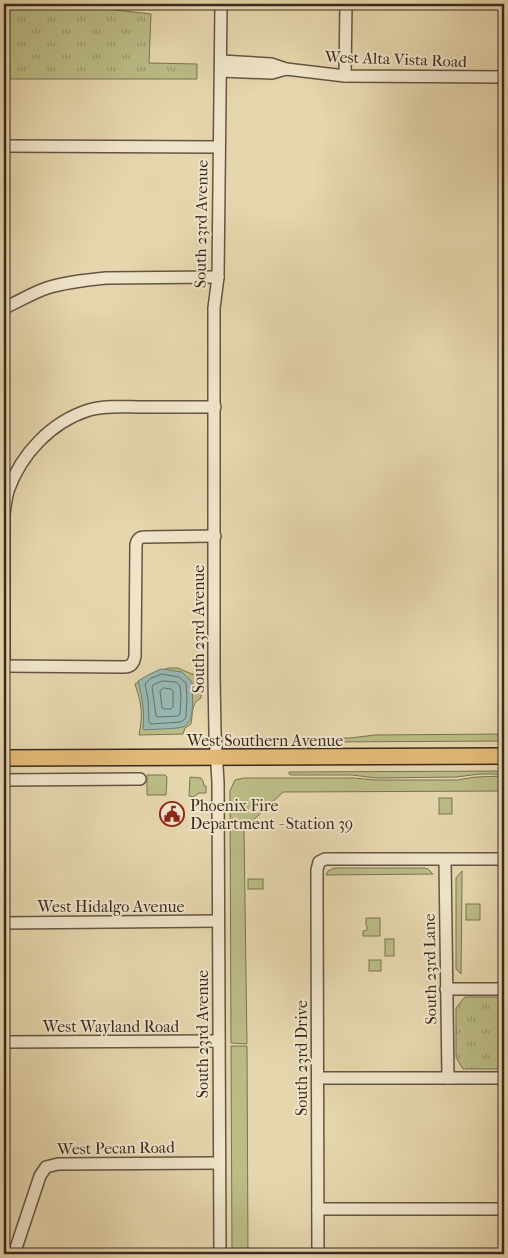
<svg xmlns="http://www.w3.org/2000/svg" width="508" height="1258" viewBox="0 0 508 1258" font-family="'IM FELL French Canon',serif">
	<defs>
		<pattern id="park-tufts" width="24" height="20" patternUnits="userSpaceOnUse" patternTransform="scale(1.25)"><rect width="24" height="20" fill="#bbbc86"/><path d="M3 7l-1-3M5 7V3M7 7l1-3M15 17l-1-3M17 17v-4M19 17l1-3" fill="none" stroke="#99996d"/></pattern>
	</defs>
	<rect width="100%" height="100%" fill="#e6d6ad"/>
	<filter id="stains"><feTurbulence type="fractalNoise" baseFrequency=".004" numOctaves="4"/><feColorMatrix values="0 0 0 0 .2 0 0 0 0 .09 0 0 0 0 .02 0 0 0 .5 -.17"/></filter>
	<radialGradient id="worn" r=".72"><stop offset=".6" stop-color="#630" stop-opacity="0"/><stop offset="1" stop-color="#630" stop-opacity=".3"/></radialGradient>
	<g fill="#bbbc86" stroke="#7a7352">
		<path d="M169,668H178L192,674H202L201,698C191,703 193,713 191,724L185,728L183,734L139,735C143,713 142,706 135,684L161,670Z"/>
		<path d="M504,734V741L318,742V738H350L375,735Z"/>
		<path d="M242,738H282V742H241Z"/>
		<path d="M504,771V774H479L457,777L376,778L352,775H291L289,774V772Z"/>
		<path d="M147,775H165L167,777L166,795H147Z"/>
		<path d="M504,776V791L283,792L244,829L247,1044L231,1043L230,791L235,780L244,778H353L376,780H457L476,777Z"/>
		<path d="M190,777L201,778L203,781L204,786H206V793H199L193,797L189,796Z"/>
		<rect x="439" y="798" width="13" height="16"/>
		<path d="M334,868H425L428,869L433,874L326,875L328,871Z"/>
		<path d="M462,871V885L461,974L456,969V878Z"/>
		<rect x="248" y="879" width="15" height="10"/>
		<rect x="466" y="904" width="14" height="16"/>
		<path d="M366,918H380V936H363V931L367,930V926L366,925Z"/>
		<rect x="385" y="939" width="9" height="17"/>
		<rect x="369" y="960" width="12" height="11"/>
		<path d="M231,1046H247L248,1254H232Z"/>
	</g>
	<g fill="url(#park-tufts)" stroke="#7a7352">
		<path d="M4,4H62L151,14L149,63L197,64V79H4Z"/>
		<path d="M465,997H504V1069H463L456,1057V1008Z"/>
	</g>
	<path fill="#97b7b1" stroke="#717f76" d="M161,669L182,672L192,682C192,693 196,722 183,727C175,729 155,729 146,730L143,729C145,712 142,697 138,681L148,675Z"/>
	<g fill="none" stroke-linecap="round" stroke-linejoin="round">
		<g stroke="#687068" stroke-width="1">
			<path d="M162,674L179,677L186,683L187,697L186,717L185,719L181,722L151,724L149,722L148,699L145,684L150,679Z"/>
			<path d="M163,681L176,682L180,686L181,697L180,714L178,716L158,717L156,716L152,687L153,685Z"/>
			<path d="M164,688L171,689L173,691V707L171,709H165L162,708L160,691Z"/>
		</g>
		<defs>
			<g id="minor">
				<path d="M221,61L271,64L286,69L345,76L504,77"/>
				<path d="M221,71L272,73L286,69"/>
				<path d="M345,76L346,4"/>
				<path d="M4,146L218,147"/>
				<path d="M4,308C18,302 32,293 47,288C66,282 86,280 106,278L218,277"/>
				<path d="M4,666V514C5,507 6,498 8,491C21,454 51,422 89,410C106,405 125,407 142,407C166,407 191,407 215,407"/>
				<path d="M4,666L124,667C131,667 134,663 135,656L136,545C137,539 139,537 145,537L215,536"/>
				<path d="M4,780L140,779"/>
				<path d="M445,860L448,1078"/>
				<path d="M4,923L218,921"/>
				<path d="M446,989H504"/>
				<path d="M4,1042L219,1041"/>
				<path d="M318,1078H504"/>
				<path d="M318,1209H504"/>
				<path d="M14,1254L40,1176L46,1167L58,1164L219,1163"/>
				<path d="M220,1254L218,782L215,733L214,676V308L218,277L221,4"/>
				<path d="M318,1254L317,888V870L319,862L325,859H504"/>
			</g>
			<path id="major" d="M4,758L504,756"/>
		</defs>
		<use href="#minor" stroke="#645542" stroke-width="14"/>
		<use href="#major" stroke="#392a1e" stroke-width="18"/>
		<use href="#minor" stroke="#efe4ca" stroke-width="11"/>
		<use href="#major" stroke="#e3bb76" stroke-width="15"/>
	</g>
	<defs>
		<symbol id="civic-ring" viewBox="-11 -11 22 22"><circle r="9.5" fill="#efe4ca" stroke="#8f2418" stroke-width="1.5"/><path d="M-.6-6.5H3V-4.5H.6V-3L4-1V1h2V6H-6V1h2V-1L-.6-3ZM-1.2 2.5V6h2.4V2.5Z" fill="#8f2418"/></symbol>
	</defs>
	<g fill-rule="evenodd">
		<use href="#civic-ring" x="158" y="800" width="28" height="28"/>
	</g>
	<g text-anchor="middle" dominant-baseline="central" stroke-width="4" stroke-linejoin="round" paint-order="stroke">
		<g font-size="16" fill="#392a1e" stroke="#efe4ca">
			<text transform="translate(396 59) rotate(2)">West Alta Vista Road</text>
			<text transform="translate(201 224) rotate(-89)">South 23rd Avenue</text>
			<text transform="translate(198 629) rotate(-90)">South 23rd Avenue</text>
			<text x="265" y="740">West Southern Avenue</text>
			<text x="111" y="906">West Hidalgo Avenue</text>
			<text transform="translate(430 969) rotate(-91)">South 23rd Lane</text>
			<text x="111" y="1026">West Wayland Road</text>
			<text transform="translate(202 1034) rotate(-90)">South 23rd Avenue</text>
			<text transform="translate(301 1058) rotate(-90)">South 23rd Drive</text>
			<text transform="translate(116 1148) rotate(-1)">West Pecan Road</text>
		</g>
		<g font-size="16" fill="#392a1e" stroke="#efe4ca" text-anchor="start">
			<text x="190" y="805">Phoenix Fire<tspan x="190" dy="18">Department - Station 39</tspan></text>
		</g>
	</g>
	<rect width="508" height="1258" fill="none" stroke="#e6d6ad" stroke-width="20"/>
	<rect x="5" y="5" width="498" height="1248" fill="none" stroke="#392a1e" stroke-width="2.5"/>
	<rect x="10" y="10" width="488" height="1238" fill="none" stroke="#392a1e"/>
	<rect width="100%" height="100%" filter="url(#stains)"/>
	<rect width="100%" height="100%" fill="url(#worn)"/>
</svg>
